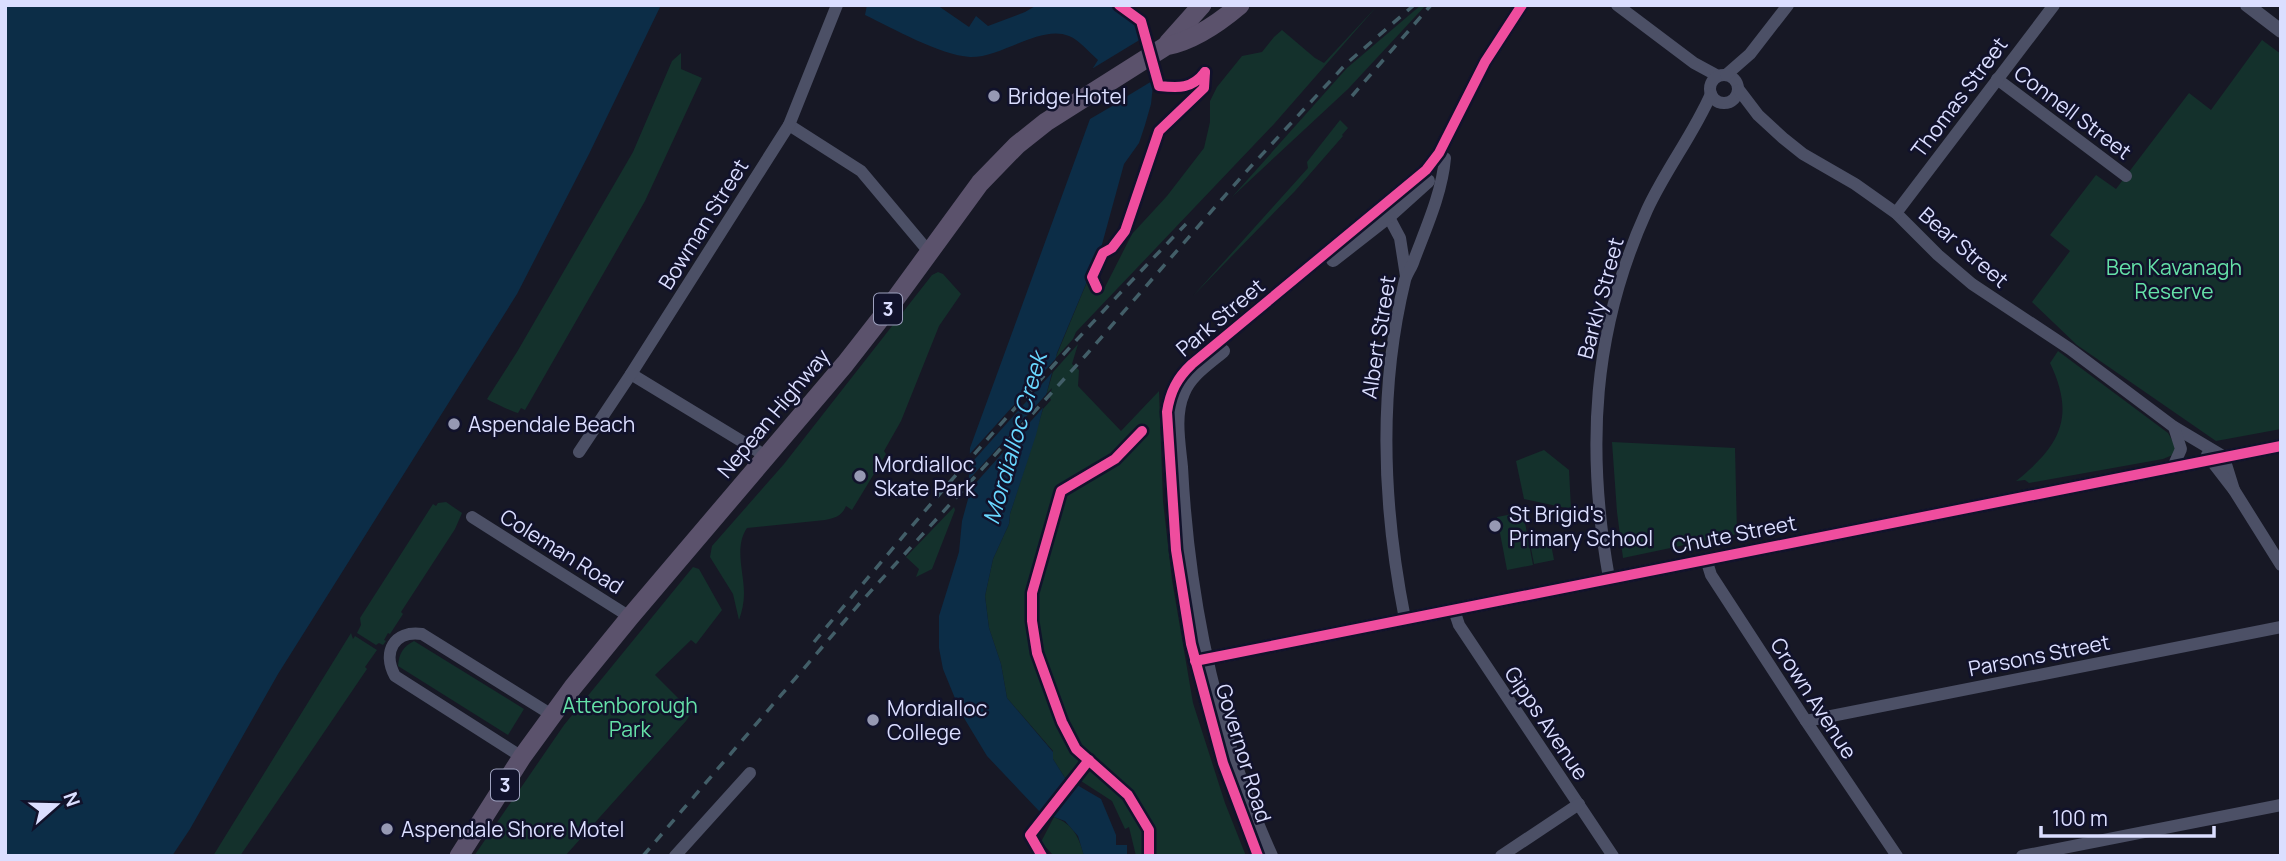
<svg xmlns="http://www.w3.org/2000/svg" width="2286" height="861" viewBox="0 0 2286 861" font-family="Manrope,sans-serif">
	<rect width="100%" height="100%" fill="#171825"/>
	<g fill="#14312c">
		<path d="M1378,5L1274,124L1076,332L1073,339L1055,359L1091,272L1103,291L1132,234L1167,196L1204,148L1210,122V101L1217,87L1242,56L1262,52L1274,37L1282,30L1315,58L1324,63Z"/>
		<path d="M1421,5H1426L1348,89L1232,197L1347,68Z"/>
		<path d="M2262,40L2281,54V429L2216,441L2077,345L2032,302L2070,251L2050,235L2096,175L2116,189L2189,93L2211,110Z"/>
		<path d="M681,53V69L702,78L645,201L525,410L521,408L518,413C513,412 492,402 487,399L517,352L633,152L672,61Z"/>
		<path d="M1340,120L1348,128L1342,135L1343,136L1295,191L1193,296L1308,168L1307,162Z"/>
		<path d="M938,272L943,274L961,294L939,326L901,421L884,451L886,454L852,510L846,506C842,516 835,518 825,520L747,528C734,547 744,572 744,593C744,603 742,611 739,620L733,594L710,557L712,546L784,464L932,275Z"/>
		<path d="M1078,344L1072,364L1079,370L1078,386L1121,431L1159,391L1163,501L1172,580L1193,703L1225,803L1246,856H1136L1129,827L1125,829L1112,801L1081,781L1083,776L1074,770L1065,778L1053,759V751L1007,698L1001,664L989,628L985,596L993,559L1009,524L1010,514L1043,409L1051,400L1047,392L1053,372Z"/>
		<path d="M2058,351L2168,433L2176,447L2175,454L2163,459L2029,483L2025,480L2016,481C2060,446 2076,417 2050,363Z"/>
		<path d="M1612,442L1735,448L1737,534L1623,558L1617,512Z"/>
		<path d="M1544,450L1569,470L1571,509L1524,499L1516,461Z"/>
		<path d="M446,502L462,513L455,529L401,612L403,614L390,634L388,633L384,640L386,641L383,645L379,643L376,645L357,633L361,625L360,618L433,504L436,506L438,503Z"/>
		<path d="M954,507L955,510L932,569L916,577L919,569L906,557Z"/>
		<path d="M1523,512L1533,565L1507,570L1497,517Z"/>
		<path d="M1549,534L1554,560L1534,564L1529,538Z"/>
		<path d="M693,567L699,569L722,610L696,644L691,640L655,675L692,712L686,721L565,856H474L564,725Z"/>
		<path d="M351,633L353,639L355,636L377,650L365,667L367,669L240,856H213Z"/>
		<path d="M414,641L524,709L508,735L398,666C399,653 403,647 414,641Z"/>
		<path d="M1054,817C1073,824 1079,837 1084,856H1054L1041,842Z"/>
	</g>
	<g fill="#0c2d47">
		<path d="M5,5H661L589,154L517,294L278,674L190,829L172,856H5Z"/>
		<path d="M867,5H937L969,27L976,16L988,26L1025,12L1037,5H1110L1138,25L1154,76L1151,104L1145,125L1139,143L1124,164L1101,248L1057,353L1036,435L1010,514L1009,524L993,559L985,596L989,628L1001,664L1007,698L1053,752V759L1065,778L1101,799L1116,835V845H1127V856H1084L1078,836L1065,821L1040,812L987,756L961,713L943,669L939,648V616L959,552L962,521L968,499L970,448L1090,119L1114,105L1093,68L1098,60C1089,52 1079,40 1069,36C1041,24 1001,58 970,57C940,55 892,28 865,15Z"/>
	</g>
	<g fill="#171825">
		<path d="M1146,36L1157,78L1111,106L1090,70Z"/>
		<path d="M1061,353L1057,367L966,469V458Z"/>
		<path d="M1052,388L1048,402L965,495V484Z"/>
	</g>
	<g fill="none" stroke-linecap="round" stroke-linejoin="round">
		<g stroke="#4c5066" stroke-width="12">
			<path d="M1617,5L1694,63L1718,76"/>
			<circle cx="1724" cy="89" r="14"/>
			<path d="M1726,75L1750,54L1788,5"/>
			<path d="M1997,79L2126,176"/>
			<path d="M1739,90L1758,115L1783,138L1803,154L1855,184L1896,213L1938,255L1972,284L2070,349L2174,427L2221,455L2225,461L2234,490"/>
			<path d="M789,125L861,171L929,252"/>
			<path d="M1384,208L1400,238L1406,276"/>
			<path d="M1896,213L2054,5"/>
			<path d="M631,374L766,456"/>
			<path d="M579,452L631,374L789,125L837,5"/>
			<path d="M2207,455L2234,490L2281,565"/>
			<path d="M2173,467L2181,449L2174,427"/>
			<path d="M472,517L630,617"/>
			<path d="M1706,559L1711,575L1806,721L1897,856"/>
			<path d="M1609,578C1586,449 1592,331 1647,210C1666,169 1693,135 1711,94"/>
			<path d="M1454,610L1459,625L1613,856"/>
			<path d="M1405,619C1383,508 1378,390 1405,280C1407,273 1412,267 1414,260C1426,228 1442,193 1445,158"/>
			<path d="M1806,721L2281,627"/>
			<path d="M522,757L395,676C382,652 394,630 422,634L552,715"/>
			<path d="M675,856L750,773"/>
			<path d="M1501,856L1579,804"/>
			<path d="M2022,856L2281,805"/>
		</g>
		<g stroke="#4c5066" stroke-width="14">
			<path d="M2247,5L2281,31"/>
			<path d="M1333,260L1388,217L1428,181"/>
			<path d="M1223,351C1209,363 1190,375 1183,393C1173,415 1179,445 1181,467C1188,602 1215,732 1271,856"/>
			<path d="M1195,661L2281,446"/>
			<path d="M1258,856L1223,763L1191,644L1176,550L1167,412C1170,392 1177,378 1192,364L1426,170L1439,153L1485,62L1522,5"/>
		</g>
		<g stroke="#5b526c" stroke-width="19">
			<path d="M1168,43L1202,5"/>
			<path d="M459,856L522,757L573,687L630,617L845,364L888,309L980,183L1017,145L1046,122L1166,46C1193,41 1220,22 1240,5"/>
		</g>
		<g stroke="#425e68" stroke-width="3.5" stroke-dasharray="10 9" stroke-linecap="butt">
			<path d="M1352,96L1431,5"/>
			<path d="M814,642C933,499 1056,358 1186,224"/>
			<path d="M643,856L860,603L1086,355L1243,175L1346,64L1414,5"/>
		</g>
		<defs>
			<g id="cycleway">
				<path d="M1119,5L1141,21L1159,86C1179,88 1192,89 1205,72"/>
				<path d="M1097,288L1092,277L1103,253L1112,248L1125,231L1159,131L1204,88L1205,72"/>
				<path d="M1142,431L1115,459L1061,491L1032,593V621L1037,653L1062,722L1076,749L1128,795L1149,830V856"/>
				<path d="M1195,661L2281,446"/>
				<path d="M1042,856L1030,835L1089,760"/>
				<path d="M1258,856L1223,763L1191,644L1176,550L1167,412C1170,392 1177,378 1192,364L1426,170L1439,153L1485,62L1522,5"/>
			</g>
		</defs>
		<use href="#cycleway" stroke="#11122b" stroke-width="15"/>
		<use href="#cycleway" stroke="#ef4d9e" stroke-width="10"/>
	</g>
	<g fill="#9699b3" stroke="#11122b" stroke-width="2.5">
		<circle cx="994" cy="96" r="7"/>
		<circle cx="454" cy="424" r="7"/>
		<circle cx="860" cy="476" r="7"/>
		<circle cx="1495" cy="526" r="7"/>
		<circle cx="873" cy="720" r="7"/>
		<circle cx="387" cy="829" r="7"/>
	</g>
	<g text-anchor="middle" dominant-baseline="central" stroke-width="5" stroke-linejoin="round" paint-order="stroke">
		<g fill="#11122b" stroke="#9ea1bf" stroke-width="2">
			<rect x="874" y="293.5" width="28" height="31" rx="5"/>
			<rect x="491" y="769.5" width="28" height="31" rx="5"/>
		</g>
		<g font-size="19" font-weight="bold" fill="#dbdeff">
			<text x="888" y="309">3</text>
			<text x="505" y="785">3</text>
		</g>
		<g font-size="21" fill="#dbdeff" stroke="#11122b" text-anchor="start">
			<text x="1008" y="96">Bridge Hotel</text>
			<text x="468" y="424">Aspendale Beach</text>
			<text x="874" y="464">Mordialloc<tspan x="874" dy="24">Skate Park</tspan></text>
			<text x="1509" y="514">St Brigid's<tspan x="1509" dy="24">Primary School</tspan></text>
			<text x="887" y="708">Mordialloc<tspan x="887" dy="24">College</tspan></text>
			<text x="401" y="829">Aspendale Shore Motel</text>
		</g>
		<g font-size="21" fill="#dbdeff" stroke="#11122b">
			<text transform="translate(1959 97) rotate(-53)">Thomas Street</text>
			<text transform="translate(2073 112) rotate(37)">Connell Street</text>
			<text transform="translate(703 224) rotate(-58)">Bowman Street</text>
			<text transform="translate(1964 247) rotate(41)">Bear Street</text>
			<text transform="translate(1600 298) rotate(-75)">Barkly Street</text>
			<text transform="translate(1220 317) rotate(-40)">Park Street</text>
			<text transform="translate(1378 337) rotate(-81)">Albert Street</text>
			<text transform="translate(773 413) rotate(-50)">Nepean Highway</text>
			<text transform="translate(1734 534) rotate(-11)">Chute Street</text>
			<text transform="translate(562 551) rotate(32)">Coleman Road</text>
			<text transform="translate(2039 655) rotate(-11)">Parsons Street</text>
			<text transform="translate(1814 698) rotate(57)">Crown Avenue</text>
			<text transform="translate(1547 723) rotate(56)">Gipps Avenue</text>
			<text transform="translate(1244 753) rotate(73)">Governor Road</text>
		</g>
		<g font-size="21" fill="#65e1a8" stroke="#11122b">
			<text x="2174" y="267">Ben Kavanagh<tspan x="2174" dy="24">Reserve</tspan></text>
			<text x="630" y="705">Attenborough<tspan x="630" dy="24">Park</tspan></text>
		</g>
		<g font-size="23" font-style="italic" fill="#69d8ff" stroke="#11122b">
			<text transform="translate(1014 438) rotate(-74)">Mordialloc Creek</text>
		</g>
	</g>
	<rect width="2286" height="861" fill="none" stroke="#dbdeff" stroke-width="14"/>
	<g transform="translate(56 805) rotate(70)" stroke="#11122b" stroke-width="5" paint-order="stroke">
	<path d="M0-5L12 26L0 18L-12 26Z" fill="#dbdeff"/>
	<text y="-10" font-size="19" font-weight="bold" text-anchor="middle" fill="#dbdeff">N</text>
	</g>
	<path d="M2041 826v10h173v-10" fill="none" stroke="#dbdeff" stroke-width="3.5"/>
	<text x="2052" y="826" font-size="21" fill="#dbdeff" stroke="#11122b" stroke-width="5" paint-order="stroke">100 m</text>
</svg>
